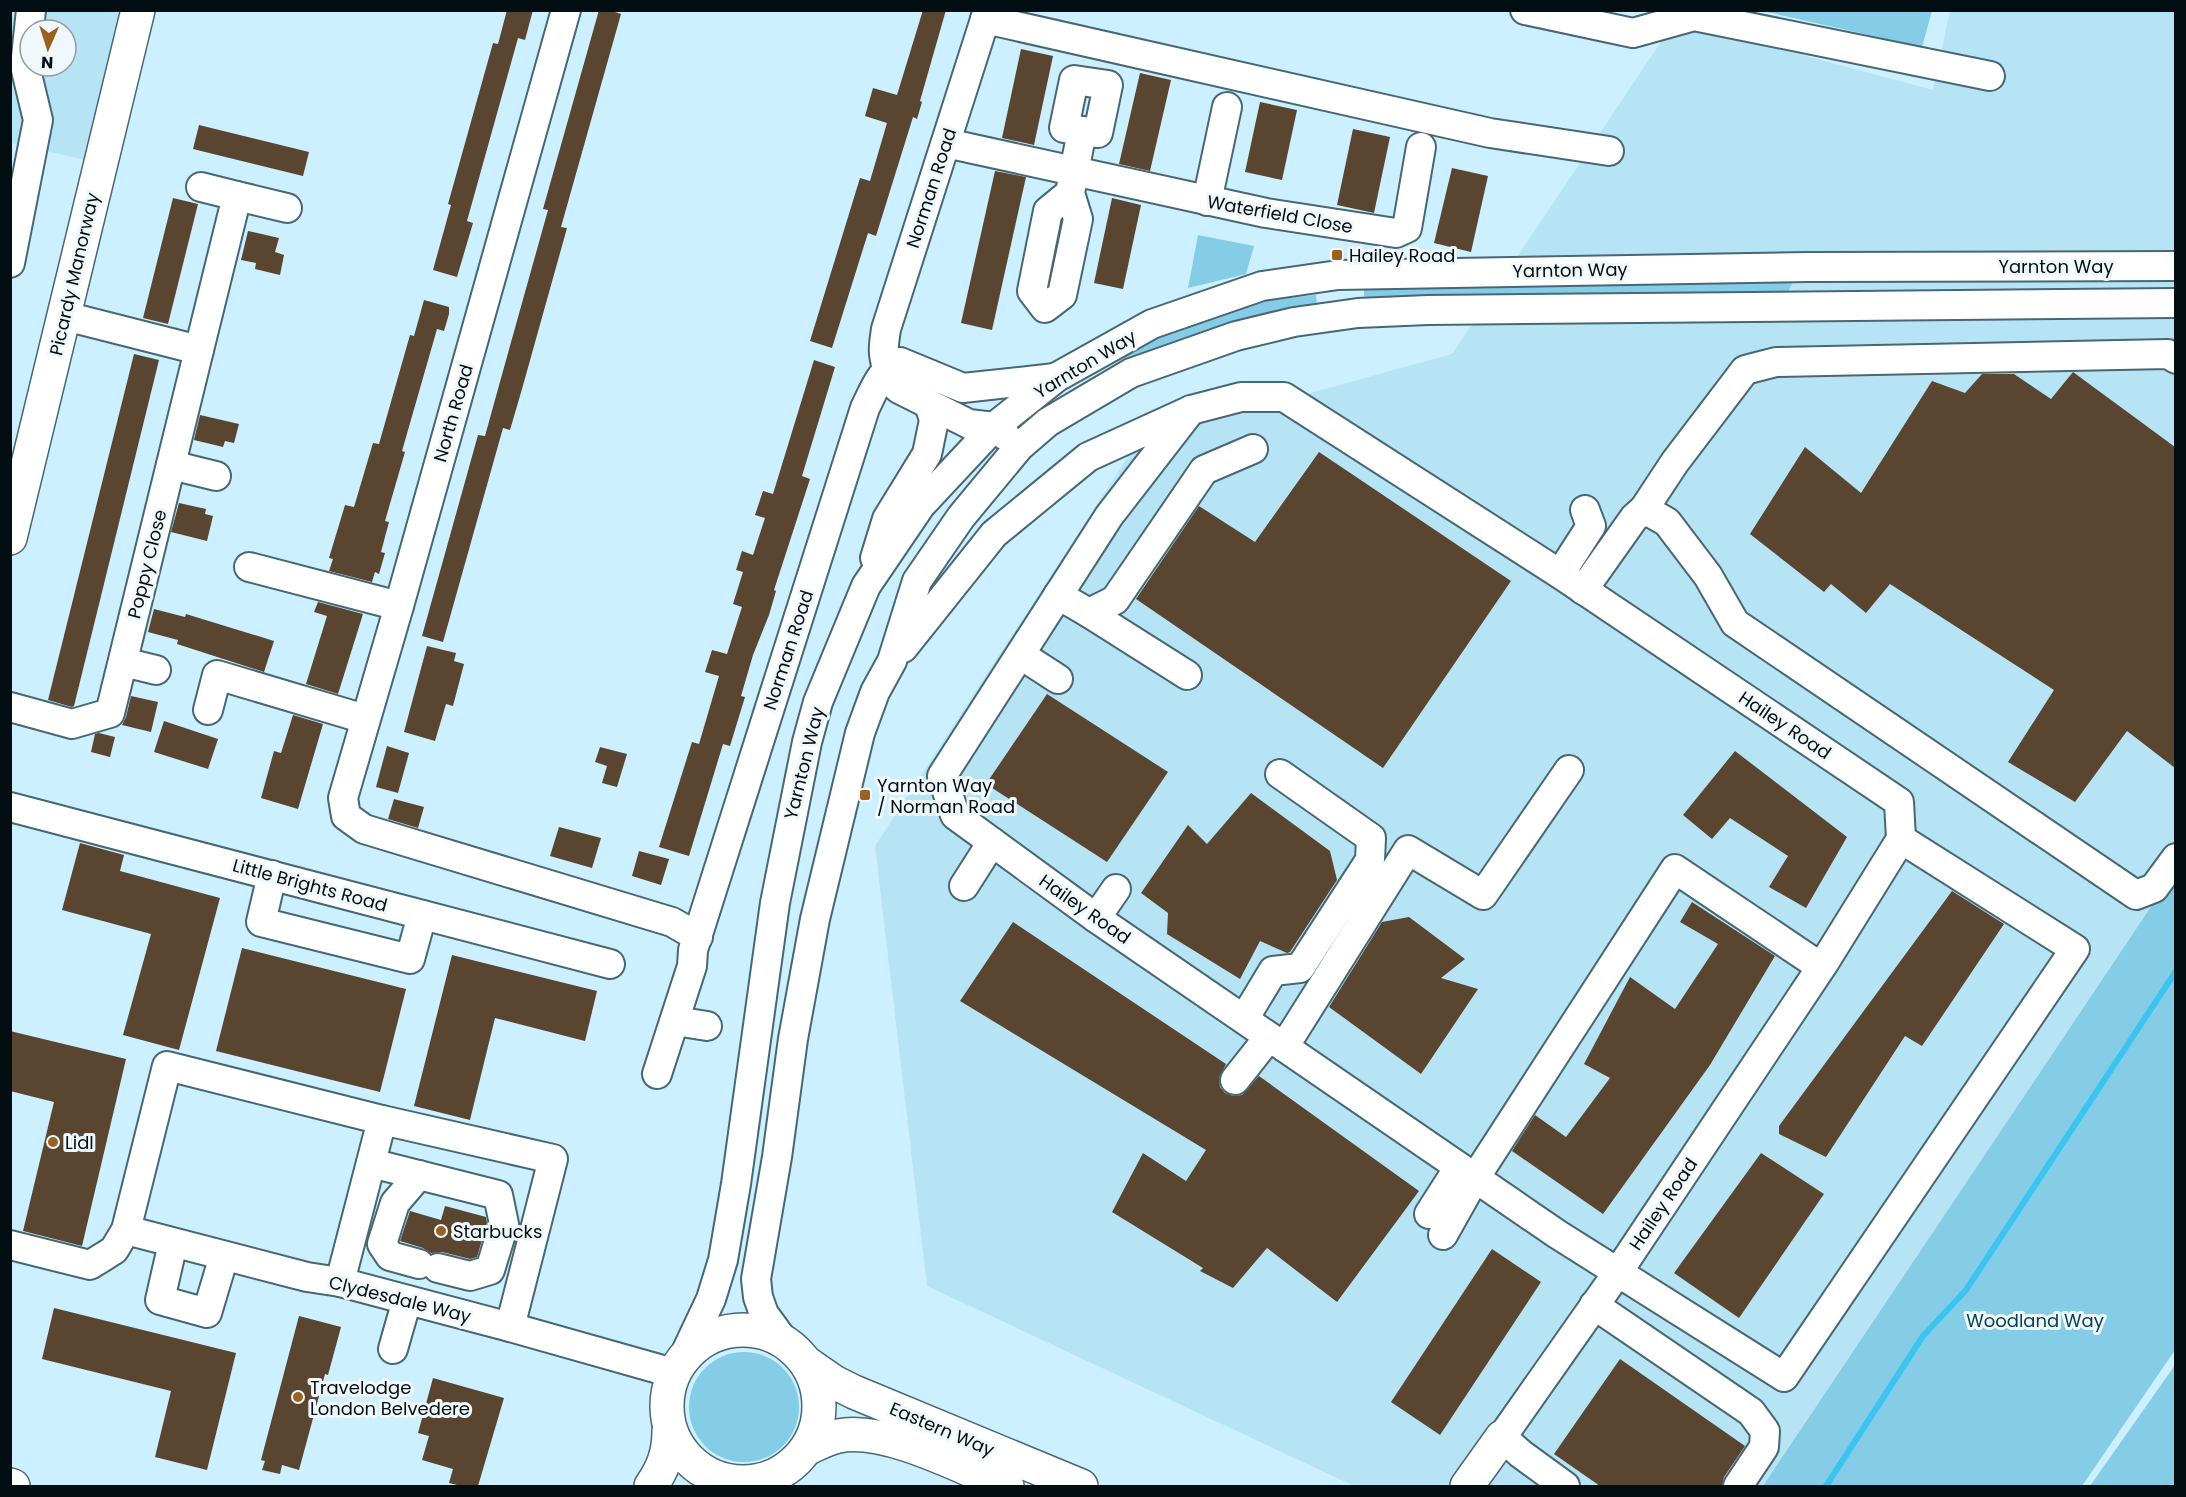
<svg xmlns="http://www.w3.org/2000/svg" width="2186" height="1497" viewBox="0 0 2186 1497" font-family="Poppins,sans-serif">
	<rect width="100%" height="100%" fill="#ccf0ff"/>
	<g fill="#b7e4f5" fill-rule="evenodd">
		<path d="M2158,10L2163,13V11H2175V892L1763,1486H1354L927,1286L875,846L1139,440L1452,354L1675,21L1933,90L1950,11Z"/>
		<path d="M11,11H119L85,160L11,143ZM30,30H66V66H30Z"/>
	</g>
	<g fill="#85cce7">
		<path d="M1763,11L1932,10V11L1922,47Z"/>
		<path d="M1198,235L1254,246L1246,274L1188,288Z"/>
		<path d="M1792,283L1788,292L1777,297L1364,301V288L1555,284Z"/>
		<path d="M1316,295L1317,308L1276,311L1249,317L1165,348L1095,366L1125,351L1218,311L1263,301Z"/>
		<path d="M2175,871V1350L2082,1486H1763Z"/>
		<circle cx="744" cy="1407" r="55"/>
		<path d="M2175,1365V1486H2090Z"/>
	</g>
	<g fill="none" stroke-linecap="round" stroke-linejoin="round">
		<path stroke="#3cc4f0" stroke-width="6" d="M1826,1486L1923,1336L1966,1290L2176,971"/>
	</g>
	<g fill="#594530">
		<path d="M507,10H533L525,40L518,38L467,221L473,223L457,277L433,270L451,205L448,204L493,43L498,44Z"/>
		<path d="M599,10H609L621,14L561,227L567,228L522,389L510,430L503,428L443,642L422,636L478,435L485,436L503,371L548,210L543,209Z"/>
		<path d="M923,10H946L920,101L922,102L917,119L913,117L876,236L868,233L832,348L810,341L860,178L870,181L887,123L865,116L873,88L897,95Z"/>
		<path d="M1021,49L1053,56L1034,145L1002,138Z"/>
		<path d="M1140,73L1171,80L1150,171L1119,164Z"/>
		<path d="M1260,102L1297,110L1282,180L1245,172Z"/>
		<path d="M199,125L309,152L303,176L193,149Z"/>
		<path d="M1353,129L1390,137L1374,213L1337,205Z"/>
		<path d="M1452,168L1488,176L1471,252L1434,243Z"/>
		<path d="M995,171L1026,177L992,330L961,323Z"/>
		<path d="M173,198L198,204L168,324L143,318Z"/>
		<path d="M1112,198L1141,205L1123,289L1094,283Z"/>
		<path d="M248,231L279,238L275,252L284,255L280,275L255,269L256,263L241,260Z"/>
		<path d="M424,300L449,307V314L444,331L437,329L402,451L405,452L385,521L389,522L381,552L385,553L379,574L375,572L372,582L329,571L333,559L329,558L345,505L354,507L373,443L379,444L410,335L414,336Z"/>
		<path d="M134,354L159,360L74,706L72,707L48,700Z"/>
		<path d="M814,360L835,367L802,476L810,479L774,590L776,591L769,615L753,655L741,696L745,697L730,746L723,744L689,856L659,847L692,742L699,744L719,676L705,672L712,650L727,654L742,607L733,604L743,572L736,570L742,551L753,555L765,518L755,515L763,491L773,494Z"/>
		<path d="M2073,372L2175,447V768L2127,731L2075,802L2008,762L2054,690L1890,584L1866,613L1831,584L1824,592L1750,534L1805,447L1861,493L1932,381L1965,393L1982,374H2014L2051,399Z"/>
		<path d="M200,415L239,424L234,443L225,441L223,447L194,440Z"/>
		<path d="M1319,452L1511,581L1383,768L1136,599L1199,506L1255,542Z"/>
		<path d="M179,503L206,509L205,514L213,516L207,541L171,532Z"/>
		<path d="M318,602L363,614L338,694L306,684L327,616L314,612Z"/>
		<path d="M154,609L185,617L186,614L274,641L264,672L177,644L178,640L148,632Z"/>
		<path d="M427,646L456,653L454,661L464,664L453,706L446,704L435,741L404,732Z"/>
		<path d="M1047,694L1168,772L1107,862L986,784Z"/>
		<path d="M131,696L158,702L151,732L122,725L126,717Z"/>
		<path d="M293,715L323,724L298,809L261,798L274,751L281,753Z"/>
		<path d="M164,721L218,739L208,769L154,752Z"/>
		<path d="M99,733L115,737L110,757L91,752L95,734Z"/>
		<path d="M387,746L409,753L398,793L376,787Z"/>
		<path d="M600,747L627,754L617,787L602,783L607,766L595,762Z"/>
		<path d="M1735,751L1847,837L1806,908L1769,887L1788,856L1730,818L1712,839L1683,815Z"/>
		<path d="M1251,793L1330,851L1337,880L1290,952L1287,953L1260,941L1240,979L1167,934L1168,913L1141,893L1188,825L1207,844Z"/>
		<path d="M394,799L424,807L418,828L388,819Z"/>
		<path d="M559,827L601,838L592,868L550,856Z"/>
		<path d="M80,843L124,855L120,871L220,898L179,1050L123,1035L151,934L62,910Z"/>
		<path d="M639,851L669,859L661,885L632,876Z"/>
		<path d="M1952,891L2004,924L1922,1046L1905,1036L1826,1157L1779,1134V1126Z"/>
		<path d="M1692,902L1775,956L1710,1065L1603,1214L1512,1151L1535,1115L1566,1137L1610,1078L1584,1064L1630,977L1675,1009L1718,944L1680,922Z"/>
		<path d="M1409,917L1465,959L1441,978L1478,989L1421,1074L1329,1007L1382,922Z"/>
		<path d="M1013,922L1226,1064L1219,1078L1220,1087L1225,1093L1233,1096L1242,1095L1259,1076L1419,1191L1337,1302L1267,1248L1233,1288L1200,1271L1203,1268L1112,1212L1143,1153L1186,1181L1206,1150L960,1001Z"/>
		<path d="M242,948L406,989L380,1092L216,1051Z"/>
		<path d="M452,955L597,991L585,1041L495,1018L470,1120L414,1106Z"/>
		<path d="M10,1031L126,1059L82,1246L23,1231L54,1102L10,1091Z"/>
		<path d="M1761,1153L1824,1194L1739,1318L1674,1273Z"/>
		<path d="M445,1206L486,1217L487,1223L477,1257L470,1259L442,1252L431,1253L423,1248L400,1241L410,1211L441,1220Z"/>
		<path d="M1492,1249L1541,1282L1440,1435L1391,1402Z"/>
		<path d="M54,1308L236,1353L207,1470L155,1457L171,1391L42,1359Z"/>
		<path d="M299,1316L341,1327L328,1375L325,1374L299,1470L282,1465L280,1474L262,1470L265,1461L261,1460Z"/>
		<path d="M1620,1359L1745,1446L1724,1477L1722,1486H1600L1554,1454Z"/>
		<path d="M433,1378L504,1398L478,1486H461L449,1483L453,1469L422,1460L429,1436L418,1433Z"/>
	</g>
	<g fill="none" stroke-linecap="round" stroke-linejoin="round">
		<defs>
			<g id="minor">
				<path d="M566,10L399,606L343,798L346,816L364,829L672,922L698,937"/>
				<path d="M988,10L886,329C885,337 883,346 884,354C885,363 888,370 888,379L899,389L969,424L994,427L1006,436"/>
				<path d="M1525,10L1633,33L1694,16L1990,76"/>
				<path d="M985,19L1490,133L1609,151"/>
				<path d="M946,143L1266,213L1396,233L1407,228L1421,147"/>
				<path d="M1070,193L1078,219L1062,295L1045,308L1032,291L1048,211L1070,193L1082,131L1064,128L1074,80L1108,85L1098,133L1082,131"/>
				<path d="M237,196L287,208"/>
				<path d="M1207,201L1227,107"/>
				<path d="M10,263L38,120L25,66L31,10"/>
				<path d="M199,350L237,196L201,187"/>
				<path d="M1191,410L1109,516L942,776L955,815L1096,918L1557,1234L1784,1377L2075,949L1901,839"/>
				<path d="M171,465L216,476"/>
				<path d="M1644,509L1667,522L1708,576L1735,623L2136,895L2154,888L2176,858"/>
				<path d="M875,558L887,519L927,454L934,420L929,404"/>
				<path d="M249,567L399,606"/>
				<path d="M1560,574L1591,526L1585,510"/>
				<path d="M1583,590L1634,518L1644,509L1675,462L1745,370L1776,362L2168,354L2176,359"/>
				<path d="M1058,595L1089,613L1115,600L1204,470L1253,449"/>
				<path d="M1089,613L1187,675"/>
				<path d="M903,648L994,534L1088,457L1191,410L1241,397H1284L1560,574L1899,802L1901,839L1824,963L1618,1272L1502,1437L1521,1454L1565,1486"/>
				<path d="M1021,655L1058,679"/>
				<path d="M123,662L156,670"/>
				<path d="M10,707L72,724L110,713L199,350L65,316"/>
				<path d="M208,710L217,675L365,719"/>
				<path d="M10,807L610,964"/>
				<path d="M272,875L261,922L410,959L422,915"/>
				<path d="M964,886L992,842"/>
				<path d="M1096,918L1116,889"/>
				<path d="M1244,1019L1273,971L1300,968L1370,860L1371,838L1280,774"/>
				<path d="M675,1021L707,1026"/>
				<path d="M1284,1047L1408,850L1483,895L1569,770"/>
				<path d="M657,1074L692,966L693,950L865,408C874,390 881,369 900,362L963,388L1055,378"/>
				<path d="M1235,1080L1269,1037"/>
				<path d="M371,1163L498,1195L504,1224L490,1270L470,1276L438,1268"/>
				<path d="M419,1175L395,1203L382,1244L390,1256L419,1264"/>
				<path d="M1429,1214L1459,1167"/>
				<path d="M126,1230L307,1277L340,1282L510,1327L673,1373"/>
				<path d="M1443,1235L1475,1178L1675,869L1821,967"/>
				<path d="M173,1243L160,1300L207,1313L224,1256"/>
				<path d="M10,1245L90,1265L114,1250L126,1230L167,1066L382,1120"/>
				<path d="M340,1282L382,1120L553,1159L510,1327"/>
				<path d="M1594,1305L1751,1412L1765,1431L1764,1447L1738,1486"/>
				<path d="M783,1340L764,1314L758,1297L756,1279L777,1157L793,1039L815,919L860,733L875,692L892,661L917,581L961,517L1019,447L1048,422L1131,373L1236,336L1294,322L1358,313L1428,310L2176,303"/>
				<path d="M393,1349L407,1300"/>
				<path d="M685,1354L711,1299L723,1260L736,1184L775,903L807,742L818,702L866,586L921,505L994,427L1057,377L1152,324L1262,286L1338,275L1808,267L2176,266"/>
			</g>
			<g id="major">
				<path d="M10,538L138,10"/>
				<circle cx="743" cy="1406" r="76"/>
				<path d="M808,1364L834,1382L854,1392L1081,1486"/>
				<path d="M808,1448C817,1444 828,1438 838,1436C885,1426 963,1468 1007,1486"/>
				<path d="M10,1485L13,1486"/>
				<path d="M651,1486C663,1469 669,1453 669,1431"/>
				<path d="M1467,1486L1502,1437"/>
			</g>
		</defs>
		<use href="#minor" stroke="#476774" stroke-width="32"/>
		<use href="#major" stroke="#476774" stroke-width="36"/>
		<use href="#minor" stroke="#fff" stroke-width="28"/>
		<use href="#major" stroke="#fff" stroke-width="33"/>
	</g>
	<g fill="#9b621f" stroke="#f1f8fb" stroke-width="2">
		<rect x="1331" y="249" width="12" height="12" rx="3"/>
		<rect x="859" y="789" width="12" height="12" rx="3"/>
		<circle cx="53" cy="1142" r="6"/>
		<circle cx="441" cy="1231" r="6"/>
		<circle cx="298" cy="1397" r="6"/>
	</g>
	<g text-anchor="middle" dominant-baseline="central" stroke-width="6" stroke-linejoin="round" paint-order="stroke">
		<g font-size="18" fill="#030e13" stroke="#f1f8fb">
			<text transform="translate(931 188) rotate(-72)">Norman Road</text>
			<text transform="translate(1280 214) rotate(10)">Waterfield Close</text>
			<text x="2056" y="266">Yarnton Way</text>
			<text transform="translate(1570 270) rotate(-1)">Yarnton Way</text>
			<text transform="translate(74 274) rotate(-77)">Picardy Manorway</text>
			<text transform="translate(1085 364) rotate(-31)">Yarnton Way</text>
			<text transform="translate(453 413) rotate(-74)">North Road</text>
			<text transform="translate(147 564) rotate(-76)">Poppy Close</text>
			<text transform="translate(788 650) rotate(-72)">Norman Road</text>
			<text transform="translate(1785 725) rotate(34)">Hailey Road</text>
			<text transform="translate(804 763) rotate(-76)">Yarnton Way</text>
			<text transform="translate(310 885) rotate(15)">Little Brights Road</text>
			<text transform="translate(1085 909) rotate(35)">Hailey Road</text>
			<text transform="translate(1663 1204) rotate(-56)">Hailey Road</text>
			<text transform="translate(400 1299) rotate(14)">Clydesdale Way</text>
			<text transform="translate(942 1429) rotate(23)">Eastern Way</text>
		</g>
		<g font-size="18" fill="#030e13" stroke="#f1f8fb" text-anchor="start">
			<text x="1349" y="255">Hailey Road</text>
			<text x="877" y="785">Yarnton Way<tspan x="877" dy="21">/ Norman Road</tspan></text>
			<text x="65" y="1142">Lidl</text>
			<text x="453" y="1231">Starbucks</text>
			<text x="310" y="1387">Travelodge<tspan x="310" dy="21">London Belvedere</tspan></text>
		</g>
		<g font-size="18" fill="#064254" stroke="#f1f8fb">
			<text x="2035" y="1320">Woodland Way</text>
		</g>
	</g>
	<rect width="2186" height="1497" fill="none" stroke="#030e13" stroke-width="24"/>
	<g transform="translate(48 48) rotate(183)"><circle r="28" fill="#f1f8fb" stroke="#929a9e" stroke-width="1.5"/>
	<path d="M0-4.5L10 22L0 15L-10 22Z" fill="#9b621f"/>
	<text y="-9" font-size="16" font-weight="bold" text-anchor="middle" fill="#030e13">N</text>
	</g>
</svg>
